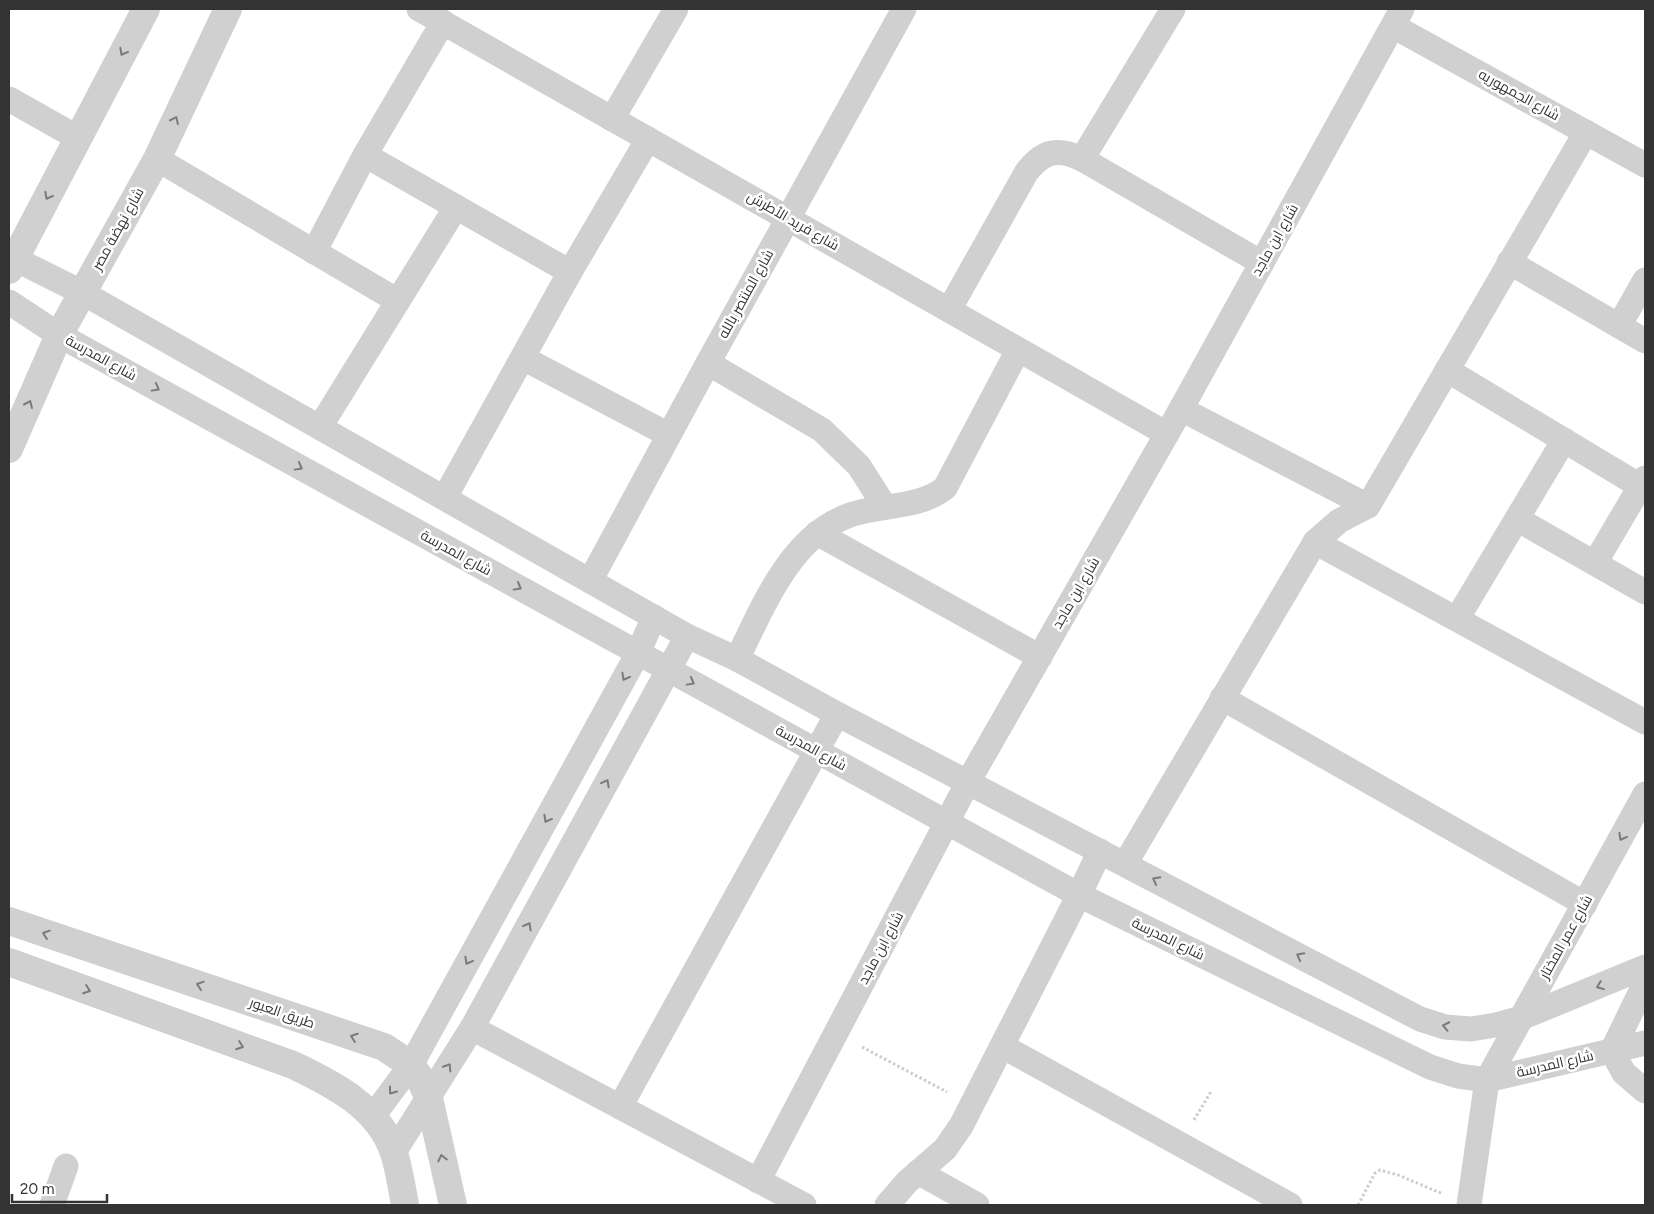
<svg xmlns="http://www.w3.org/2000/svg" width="1654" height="1214" viewBox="0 0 1654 1214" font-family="Figtree,Cairo,sans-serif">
	<rect width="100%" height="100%" fill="#fff"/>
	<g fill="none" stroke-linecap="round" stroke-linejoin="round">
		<g stroke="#cdcdcd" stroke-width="3" stroke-dasharray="2.5 2.5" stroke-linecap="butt">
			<path d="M862,1047L947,1092"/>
			<path d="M1194,1120L1212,1090"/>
			<path d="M1358,1205L1375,1173L1380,1170L1398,1175L1443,1194"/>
		</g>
		<g stroke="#d0d0d0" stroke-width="25">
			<path d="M419,9L1167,434"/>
			<path d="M1393,26L1645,165"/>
			<path d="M9,99L78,138"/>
			<path d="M612,119L676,9"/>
			<path d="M365,155L570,272"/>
			<path d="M157,159L398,301"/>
			<path d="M1082,159L1173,9"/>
			<path d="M314,252L365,155L443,22"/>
			<path d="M9,256L83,293L687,636L737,659L837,714L1420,1019L1445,1027L1471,1029L1496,1025L1521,1018L1645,967"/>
			<path d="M1509,262L1645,341"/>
			<path d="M9,302L59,335L1079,895L1430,1067L1458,1076L1487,1080L1645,1043"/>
			<path d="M949,310L1026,173C1042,151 1058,147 1082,159L1262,263"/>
			<path d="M1619,326L1645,280"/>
			<path d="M523,358L669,435"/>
			<path d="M708,363L822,430L859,466L885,507"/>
			<path d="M1447,370L1640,486"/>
			<path d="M1181,409L1368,506"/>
			<path d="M320,427L456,207"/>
			<path d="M445,497L570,272L648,139"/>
			<path d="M1517,519L1645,592"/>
			<path d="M817,533L1040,657"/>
			<path d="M1315,542L1645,722"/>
			<path d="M1595,563L1645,478"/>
			<path d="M590,581L708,363L904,9"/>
			<path d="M1457,619L1564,440"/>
			<path d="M737,659C764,606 789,537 850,515C881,504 918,509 945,488L1018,350"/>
			<path d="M1222,698L1585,904"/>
			<path d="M1125,864L1315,542L1339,521L1368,506L1586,132"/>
			<path d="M1645,983L1612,1051L1624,1073L1645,1091"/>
			<path d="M472,1028L804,1205"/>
			<path d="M1002,1046L1290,1205"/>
			<path d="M620,1107L837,714"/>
			<path d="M373,1116L411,1065L638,653L654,617"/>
			<path d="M394,1152L472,1028L687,636"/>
			<path d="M918,1172L977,1205"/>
			<path d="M758,1181L968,782L1181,409L1402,9"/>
			<path d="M52,1205L66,1166"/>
			<path d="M887,1205L907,1182L945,1149L961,1126L1079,895L1100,851"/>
			<path d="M1469,1205L1487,1080L1645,794"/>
		</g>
		<g stroke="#d0d0d0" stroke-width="28">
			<path d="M9,270L146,9"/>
			<path d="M9,449L59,335L157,159L228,9"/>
			<path d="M9,921L384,1047L411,1065L419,1076L424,1088L429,1098L453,1205"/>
			<path d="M9,962L293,1065C333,1084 379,1107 394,1153C399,1169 402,1188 405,1205"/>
		</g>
	</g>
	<defs><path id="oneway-chevron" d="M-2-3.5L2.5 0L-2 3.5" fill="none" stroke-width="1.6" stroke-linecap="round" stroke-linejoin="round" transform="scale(1.25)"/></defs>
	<g stroke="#7a7a7a">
		<use href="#oneway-chevron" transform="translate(123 52) rotate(118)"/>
		<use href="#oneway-chevron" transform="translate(175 120) rotate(-65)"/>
		<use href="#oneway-chevron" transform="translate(48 196) rotate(118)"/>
		<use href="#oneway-chevron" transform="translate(156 388) rotate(29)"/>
		<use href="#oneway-chevron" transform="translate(29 404) rotate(-66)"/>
		<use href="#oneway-chevron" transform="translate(299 467) rotate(29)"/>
		<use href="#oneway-chevron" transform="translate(518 587) rotate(29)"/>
		<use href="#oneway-chevron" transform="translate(625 677) rotate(119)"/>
		<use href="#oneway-chevron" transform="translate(691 682) rotate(29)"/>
		<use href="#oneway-chevron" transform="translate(606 783) rotate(-61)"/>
		<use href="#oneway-chevron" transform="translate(547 819) rotate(119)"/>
		<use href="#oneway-chevron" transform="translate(1622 837) rotate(119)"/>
		<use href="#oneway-chevron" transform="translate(1156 880) rotate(-152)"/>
		<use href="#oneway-chevron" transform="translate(528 926) rotate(-61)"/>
		<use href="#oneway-chevron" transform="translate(46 934) rotate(-161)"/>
		<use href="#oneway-chevron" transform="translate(1300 956) rotate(-152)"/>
		<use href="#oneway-chevron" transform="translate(468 961) rotate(119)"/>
		<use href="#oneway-chevron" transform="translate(200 985) rotate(-161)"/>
		<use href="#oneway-chevron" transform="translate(1600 986) rotate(158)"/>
		<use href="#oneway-chevron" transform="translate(87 990) rotate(20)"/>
		<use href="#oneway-chevron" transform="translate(1446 1026) rotate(-168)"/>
		<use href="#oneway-chevron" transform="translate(354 1037) rotate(-161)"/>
		<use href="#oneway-chevron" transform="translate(240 1046) rotate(20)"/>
		<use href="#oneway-chevron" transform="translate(448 1067) rotate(-58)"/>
		<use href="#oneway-chevron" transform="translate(392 1091) rotate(126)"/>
		<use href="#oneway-chevron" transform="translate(442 1158) rotate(-103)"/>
	</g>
	<g text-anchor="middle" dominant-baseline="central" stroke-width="5" stroke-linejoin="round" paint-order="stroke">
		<g font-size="14" fill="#333" stroke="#fff">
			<text transform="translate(1519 95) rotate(29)">شارع الجمهوريه</text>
			<text transform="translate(793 221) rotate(30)">شارع فريد الأطرش</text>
			<text transform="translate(118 229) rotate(-61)">شارع نهضة مصر</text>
			<text transform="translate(1275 240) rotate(-61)">شارع ابن ماجد</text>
			<text transform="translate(746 294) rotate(-61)">شارع المنتصر بالله</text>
			<text transform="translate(101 358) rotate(29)">شارع المدرسة</text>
			<text transform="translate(456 553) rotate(29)">شارع المدرسة</text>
			<text transform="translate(1076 593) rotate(-60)">شارع ابن ماجد</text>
			<text transform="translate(811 748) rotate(29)">شارع المدرسة</text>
			<text transform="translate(1566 937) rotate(-61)">شارع عمر المختار</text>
			<text transform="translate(1168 939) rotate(26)">شارع المدرسة</text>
			<text transform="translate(881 948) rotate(-62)">شارع ابن ماجد</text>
			<text transform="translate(282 1013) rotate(19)">طريق العبور</text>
			<text transform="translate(1555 1064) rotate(-13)">شارع المدرسة</text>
		</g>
	</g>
	<rect width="1654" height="1214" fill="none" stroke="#333333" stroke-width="20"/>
	<path d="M12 1194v8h95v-8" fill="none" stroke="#333333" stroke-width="2.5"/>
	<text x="20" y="1194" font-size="15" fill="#333333" stroke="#ffffff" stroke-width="4" paint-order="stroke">20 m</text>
</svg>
